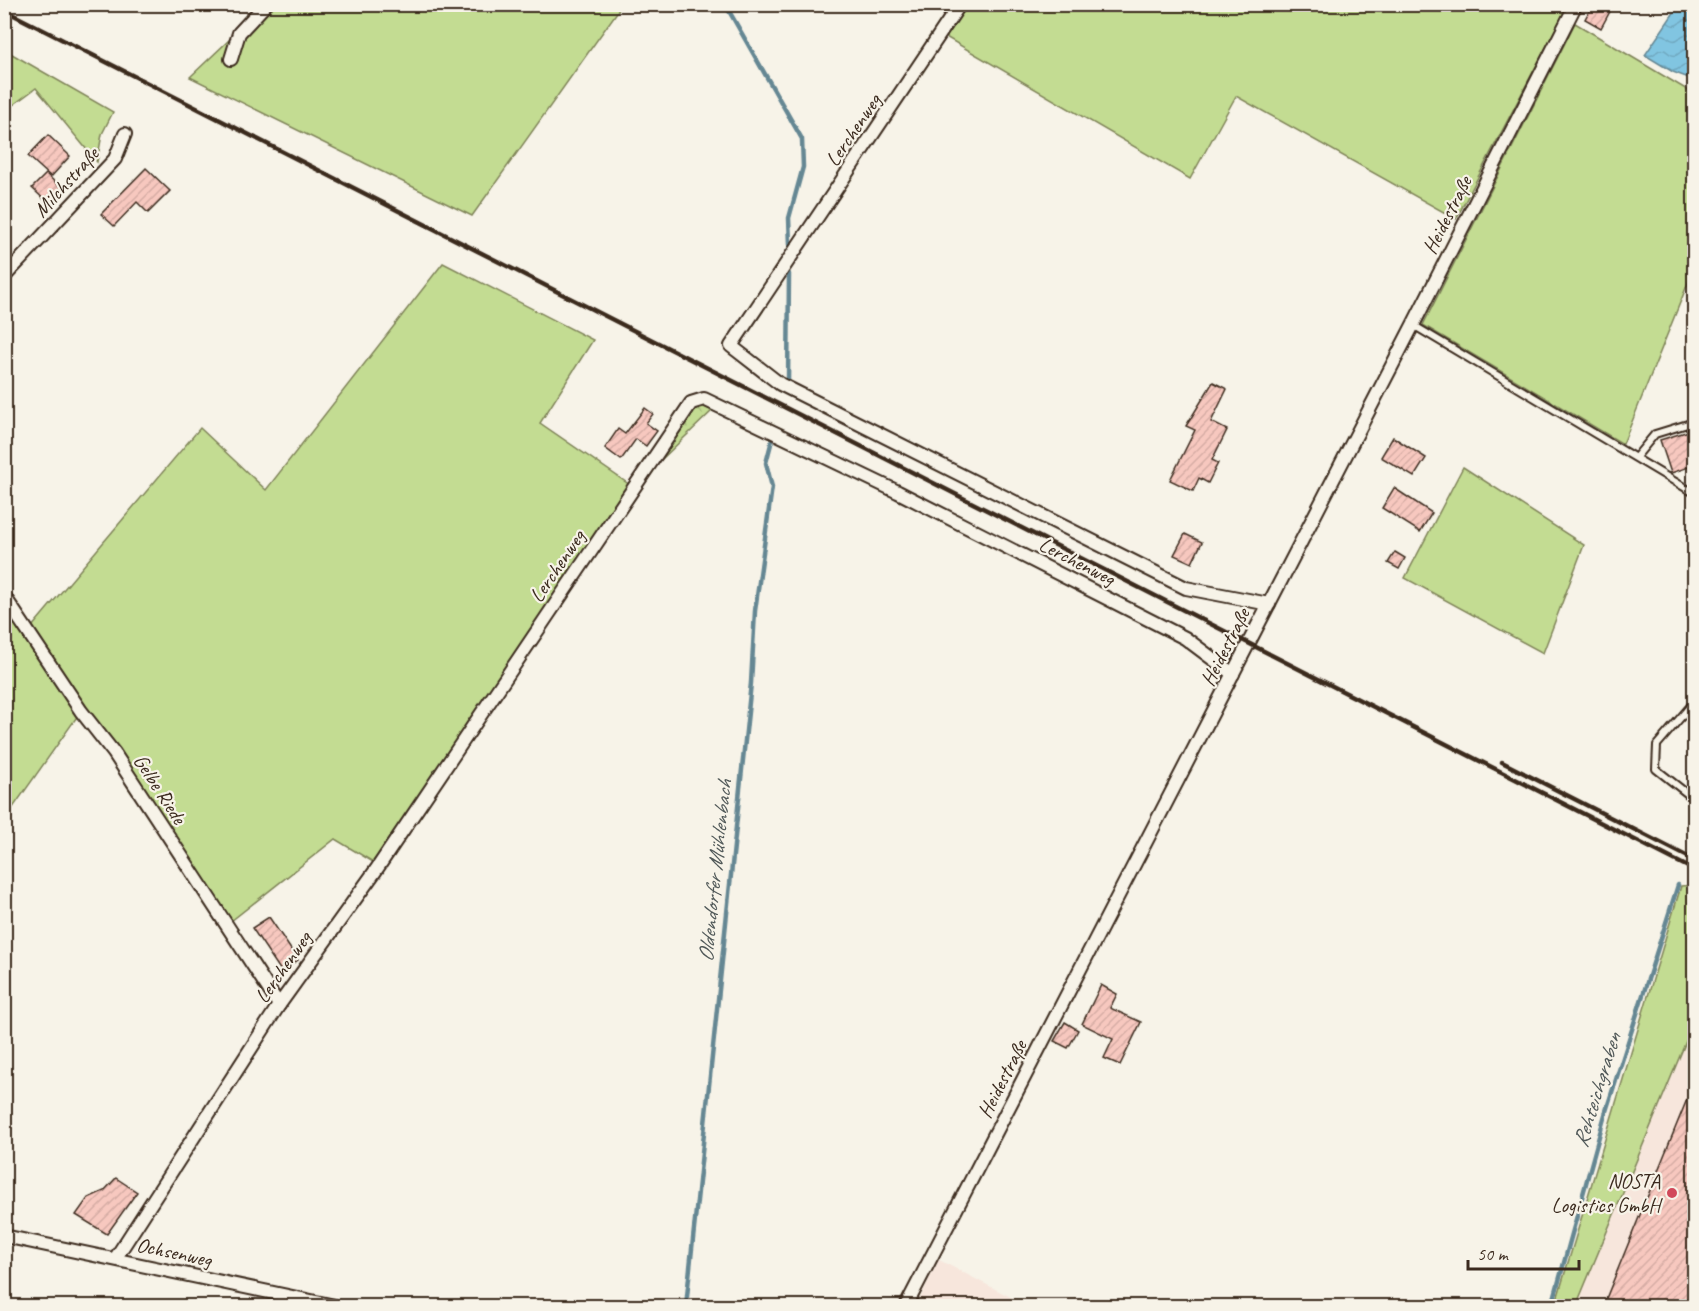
<svg xmlns="http://www.w3.org/2000/svg" width="1699" height="1311" viewBox="0 0 1699 1311" font-family="Caveat,sans-serif">
	<defs>
		<pattern id="forest-crowns" width="20" height="18" patternUnits="userSpaceOnUse" patternTransform="scale(1.5)"><rect width="20" height="18" fill="#c3dc92"/><path d="M2 6a3 3 0 1 1 6 0M12 15a3 3 0 1 1 6 0" fill="none" stroke="#a8bd7d"/></pattern>
		<pattern id="water-waves" width="16" height="10" patternUnits="userSpaceOnUse" patternTransform="scale(1.5)"><rect width="16" height="10" fill="#81c5e1"/><path d="M0 5q4-4 8 0t8 0" fill="none" stroke="#70a9c1"/></pattern>
		<pattern id="building-hatch" width="6" height="6" patternUnits="userSpaceOnUse" patternTransform="scale(1.5)"><rect width="6" height="6" fill="#f7c8bf"/><path d="M-1 1l2-2M0 6l6-6M5 7l2-2" fill="none" stroke="#d5aca4"/></pattern>
	</defs>
	<rect width="100%" height="100%" fill="#f7f3e8"/>
	<filter id="ink" filterUnits="userSpaceOnUse"><feTurbulence type="fractalNoise" baseFrequency=".0167" numOctaves="2"/><feDisplacementMap in="SourceGraphic" scale="12" xChannelSelector="R" yChannelSelector="G"/><feConvolveMatrix kernelMatrix="1 2 1 2 8 2 1 2 1" color-interpolation-filters="sRGB"/></filter>
	<g filter="url(#ink)">
		<g fill="#f7e6dc">
			<path d="M1694,1022V1306H1576Z"/>
			<path d="M939,1260L1028,1306H916Z"/>
		</g>
		<g fill="#c3dc92" stroke="#7f8358" stroke-width="1.5">
			<path d="M266,5H622L472,216L190,77Z"/>
			<path d="M966,5H1568L1456,219L1236,96L1190,179L944,36Z"/>
			<path d="M1575,23L1694,94V268L1623,444L1423,325Z"/>
			<path d="M5,50L113,112L102,134L97,162L36,88L5,111Z"/>
			<path d="M443,263L593,340L540,423L630,485L373,862L335,839L226,925L81,711L5,819V591L31,628L200,428L266,490Z"/>
			<path d="M1463,467L1584,545L1543,653L1405,578Z"/>
			<path d="M1694,885V1022L1576,1306H1555L1681,886Z"/>
		</g>
		<path fill="url(#forest-crowns)" stroke="#7f8358" stroke-width="1.5" d="M705,405L715,408L661,460L695,409Z"/>
		<path fill="url(#water-waves)" stroke="#658793" stroke-width="1.5" d="M1679,5H1694V80L1673,72L1645,55Z"/>
		<g fill="none" stroke-linecap="round" stroke-linejoin="round">
			<g stroke="#658793" stroke-width="4.5">
				<path d="M725,4L802,139L803,167L789,218L790,245"/>
				<path d="M788,382L789,274"/>
				<path d="M686,1306L751,683L755,611L772,487L766,463L772,440"/>
				<path d="M1552,1306L1606,1111L1678,885"/>
			</g>
		</g>
		<g fill="url(#building-hatch)" stroke="#3b2a1e" stroke-width="1.5">
			<path d="M1593,4H1614L1601,28L1585,19Z"/>
			<path d="M48,135L70,156L51,177L28,156Z"/>
			<path d="M146,168L170,191L148,213L137,202L114,226L101,214Z"/>
			<path d="M46,174L65,191L51,206L32,188Z"/>
			<path d="M1213,382L1227,389L1211,422L1227,430L1212,460L1218,463L1208,483L1199,478L1193,491L1170,480L1195,430L1186,426Z"/>
			<path d="M645,408L653,414L646,423L657,431L646,446L636,439L621,460L605,448L618,429L625,434Z"/>
			<path d="M1695,429V465L1671,473L1660,440Z"/>
			<path d="M1393,437L1426,458L1414,477L1381,457Z"/>
			<path d="M1394,488L1432,513L1420,532L1382,508Z"/>
			<path d="M1185,534L1202,542L1192,563L1174,555Z"/>
			<path d="M1395,552L1405,558L1399,569L1388,563Z"/>
			<path d="M269,917L298,960L281,971L252,928Z"/>
			<path d="M1101,985L1117,994L1110,1008L1141,1022L1120,1065L1104,1058L1113,1039L1082,1024Z"/>
			<path d="M1065,1022L1078,1030L1068,1048L1054,1041Z"/>
			<path d="M1694,1082L1695,1306H1603Z"/>
			<path d="M116,1178L137,1192L107,1234L76,1215L88,1198L104,1191Z"/>
		</g>
		<g fill="none" stroke-linecap="round" stroke-linejoin="round">
			<defs>
				<g id="service">
					<path d="M1413,325L1694,493"/>
					<path d="M1636,457L1655,434L1694,422"/>
					<path d="M1694,702L1657,745L1656,769L1694,799"/>
				</g>
				<g id="minor">
					<path d="M960,4L731,346L780,384L1186,588L1269,604"/>
					<path d="M231,59L239,33L266,4"/>
					<path d="M4,277L115,159L125,134"/>
					<path d="M4,596L81,711L114,753L279,1005"/>
					<path d="M4,1236L335,1306"/>
					<path d="M115,1259L279,1005L376,870L691,403L704,399L898,492L1185,638L1233,674"/>
					<path d="M906,1306L1413,325L1576,4"/>
				</g>
			</defs>
			<use href="#service" stroke="#3b2a1e" stroke-width="10"/>
			<use href="#minor" stroke="#3b2a1e" stroke-width="16"/>
			<use href="#service" stroke="#f7f3e8" stroke-width="6"/>
			<use href="#minor" stroke="#f7f3e8" stroke-width="12"/>
			<g stroke="#3b2a1e" stroke-width="4.5">
				<path d="M4,10L1694,870"/>
				<path d="M1502,762L1694,860"/>
			</g>
		</g>
	</g>
	<circle fill="#d1495b" stroke="#f7f3e8" stroke-width="2" cx="1672" cy="1193" r="6"/>
	<g text-anchor="middle" dominant-baseline="central" stroke-width="4.5" stroke-linejoin="round" paint-order="stroke">
		<g font-size="21" fill="#3b2a1e" stroke="#f7f3e8">
			<text transform="translate(853 130) rotate(-56)">Lerchenweg</text>
			<text transform="translate(66 182) rotate(-48)">Milchstraße</text>
			<text transform="translate(1447 215) rotate(-63)">Heidestraße</text>
			<text transform="translate(1077 561) rotate(27)">Lerchenweg</text>
			<text transform="translate(557 566) rotate(-56)">Lerchenweg</text>
			<text transform="translate(1225 647) rotate(-63)">Heidestraße</text>
			<text transform="translate(160 789) rotate(57)">Gelbe Riede</text>
			<text transform="translate(283 967) rotate(-55)">Lerchenweg</text>
			<text transform="translate(1002 1079) rotate(-63)">Heidestraße</text>
			<text transform="translate(174 1252) rotate(12)">Ochsenweg</text>
		</g>
		<g font-size="21" fill="#3b2a1e" stroke="#f7f3e8" text-anchor="end">
			<text x="1660" y="1181">NOSTA<tspan x="1660" dy="24">Logistics GmbH</tspan></text>
		</g>
		<g font-size="22" font-style="italic" fill="#505858" stroke="#f7f3e8">
			<text transform="translate(715 871) rotate(-84)">Oldendorfer Mühlenbach</text>
			<text transform="translate(1597 1090) rotate(-73)">Rehteichgraben</text>
		</g>
	</g>
	<rect width="1699" height="1311" fill="none" stroke="#f7f3e8" stroke-width="24"/>
	<rect x="12" y="12" width="1675" height="1287" fill="none" stroke="#3b2a1e" stroke-width="2" filter="url(#ink)"/>
	<path d="M1468 1260v9h111v-9" fill="none" stroke="#3b2a1e" stroke-width="3"/>
	<text x="1477" y="1260" font-size="18" fill="#3b2a1e" stroke="#f7f3e8" stroke-width="4.5" paint-order="stroke">50 m</text>
</svg>
